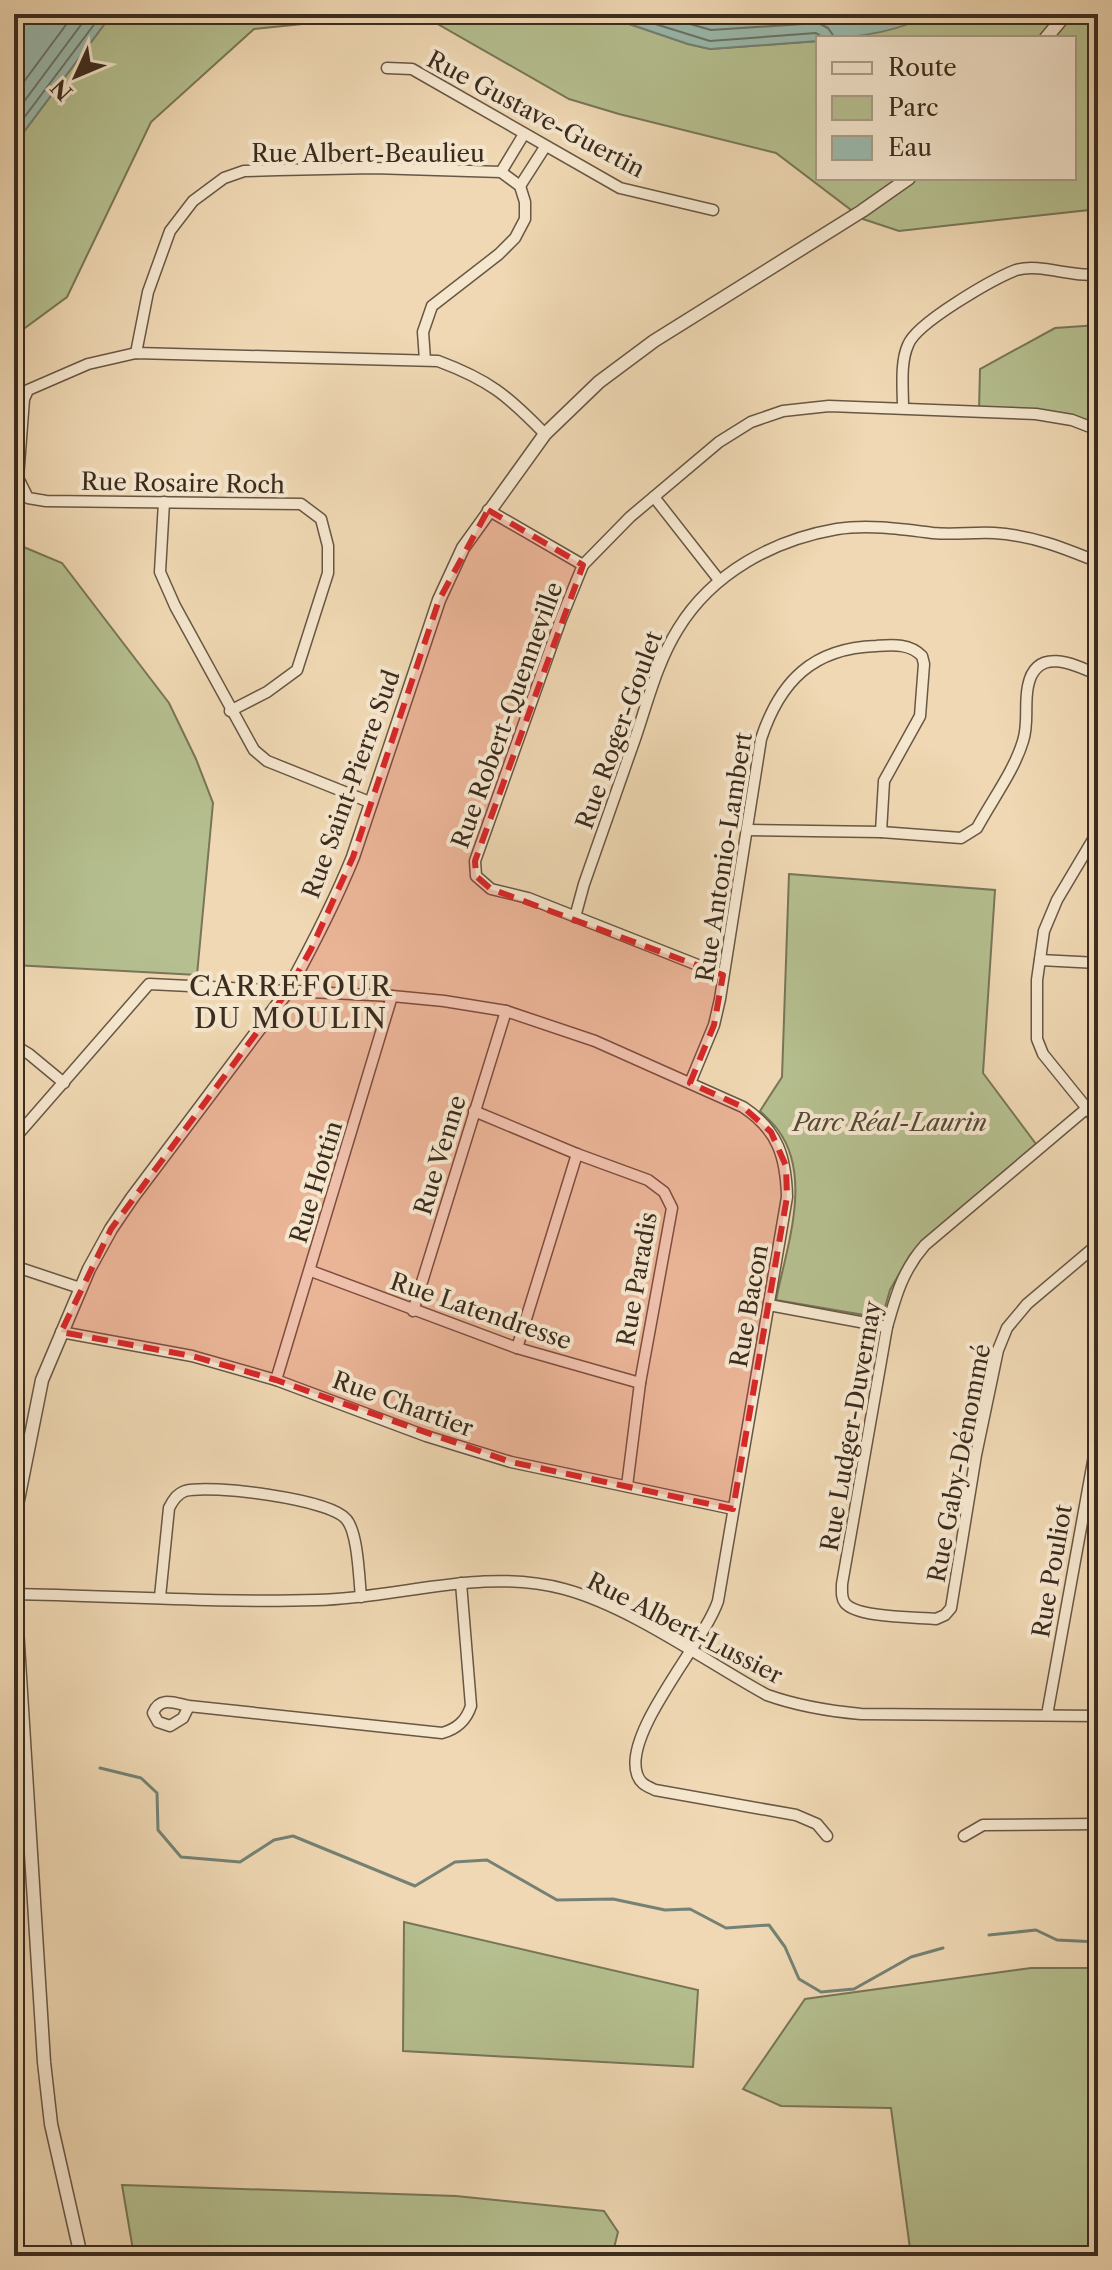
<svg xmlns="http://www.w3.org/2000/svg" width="1112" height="2270" viewBox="0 0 1112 2270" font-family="'Libre Caslon Text',serif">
	<rect width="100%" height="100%" fill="#efd8b3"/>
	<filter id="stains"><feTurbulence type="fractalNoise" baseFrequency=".0025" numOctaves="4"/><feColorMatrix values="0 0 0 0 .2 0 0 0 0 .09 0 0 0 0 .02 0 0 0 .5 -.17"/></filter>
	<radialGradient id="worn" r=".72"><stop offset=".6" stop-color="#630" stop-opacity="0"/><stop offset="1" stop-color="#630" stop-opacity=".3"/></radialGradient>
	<g fill="#b5bf8f" stroke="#787657" stroke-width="2">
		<path d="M112,14H600L688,44L710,49L818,41V178H1074V38H844L904,25L930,14H1098V209L899,231L863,219L776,153L619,114L569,99L427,18L380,16L254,29L151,122L67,297L14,336V145Z"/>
		<path d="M1098,325V430L1072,420L979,411L980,369L1055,328Z"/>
		<path d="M14,543L62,563L169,703L196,759L213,803L197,975L14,965Z"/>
		<path d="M789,874L995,890L983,1073L1036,1144L930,1234L910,1255L890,1290L882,1318L776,1300C786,1249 813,1177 778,1130C773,1123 766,1117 760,1111L782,1077Z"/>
		<path d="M404,1922L698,1990L693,2067L403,2051Z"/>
		<path d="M1031,1968H1098V2256H911L891,2108L781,2106L743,2089L805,1999Z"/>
		<path d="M122,2185L456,2196L604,2211L618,2232L612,2256H134Z"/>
	</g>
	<g fill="#9abaad" stroke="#748174" stroke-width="2">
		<path d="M14,14H112L14,145Z"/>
		<path d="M600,14H930C898,32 855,38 818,38V41L710,49L688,44Z"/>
	</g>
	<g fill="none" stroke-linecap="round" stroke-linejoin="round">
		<g stroke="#6a7366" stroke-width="2">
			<path d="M623,14L710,41L816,33L824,38"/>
			<path d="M655,14L711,30L818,23L828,28L835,38"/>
			<path d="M14,95L74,14"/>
			<path d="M14,115L89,14"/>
			<path d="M14,131L102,14"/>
		</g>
		<g stroke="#748174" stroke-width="3">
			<path d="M100,1768L141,1778L157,1793L158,1830L181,1857L240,1862L274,1840L293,1836L415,1886L455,1862L487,1860L557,1900L613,1899L665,1910L690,1909L726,1928L769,1925L785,1947L799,1979L821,1992L854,1989L911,1957L943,1948"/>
			<path d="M989,1935L1036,1930L1057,1940L1098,1942"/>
		</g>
		<defs>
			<g id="minor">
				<path d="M387,68L412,69L620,188L713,210"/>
				<path d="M501,172L524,134"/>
				<path d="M520,186L545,147"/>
				<path d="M136,353L148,292L170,231L193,201L224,178L244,171L278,170L373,168L501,172L520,186L525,202V219L515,238L499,254L432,306L423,332L425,360"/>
				<path d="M903,408C903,388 900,363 908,345C916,323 993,279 1016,270C1042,263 1071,278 1098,274"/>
				<path d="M654,497L719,580"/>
				<path d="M164,502L160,572L175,606L254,750L267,761L372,803"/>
				<path d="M488,510L583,565"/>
				<path d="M230,711L267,692L297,670L328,573V546L321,519L301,504L46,501L28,498L18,478L24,399L28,390L88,364L136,353L438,361C489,380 507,395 545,434"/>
				<path d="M747,830L881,832L961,838L977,828C992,800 1014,771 1023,741C1029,723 1024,705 1028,686C1036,646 1074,664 1098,675"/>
				<path d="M1098,831L1057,900L1044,931L1037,980V1039L1043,1054L1098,1122"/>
				<path d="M575,917L584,884C601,835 619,785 636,736C648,700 658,661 678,629C712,573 773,540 837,529C868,524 902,529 933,533C953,535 974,532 994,533C1031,535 1064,548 1098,562"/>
				<path d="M1040,960L1098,963"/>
				<path d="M723,975L528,898L491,889L476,876L475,861L561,619L583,565L630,517L719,442L751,422L783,411L829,406L1036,414L1072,420L1098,430"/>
				<path d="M14,1045L29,1054L64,1083"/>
				<path d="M690,1083L714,1025L720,999L761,739C780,681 813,648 876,646C892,645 909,643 922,656L924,664L920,716L884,781L881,832"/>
				<path d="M1086,1109L925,1245C903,1270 896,1295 887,1327L842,1584C842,1591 841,1598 845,1603C857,1618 917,1617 936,1619L945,1615L951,1608L976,1455L998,1350L1007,1328L1027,1304L1098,1244"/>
				<path d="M474,1111L577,1154L648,1180L664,1192L672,1208L640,1383L627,1486"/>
				<path d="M14,1139L149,984L392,996L444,1001L506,1011L595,1041L743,1107C778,1130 786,1157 787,1197L718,1601C704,1643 623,1732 637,1774C640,1784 647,1786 655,1790L796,1815L817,1824L827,1836"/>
				<path d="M14,1266L80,1288"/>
				<path d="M311,1271L517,1348L640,1383"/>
				<path d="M769,1305L887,1327"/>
				<path d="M413,1311L506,1011"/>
				<path d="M61,1332L192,1356L276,1380L426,1436L511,1462L733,1509"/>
				<path d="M517,1348L577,1154"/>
				<path d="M276,1380L392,996"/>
				<path d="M15,1594C115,1596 217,1603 317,1600C400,1598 482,1567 564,1589C631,1607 705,1661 767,1695C798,1706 828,1711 861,1714L1098,1716"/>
				<path d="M160,1597L169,1508C173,1500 177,1494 185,1491C210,1484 330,1499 346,1519C358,1532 359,1578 361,1597"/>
				<path d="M189,1706L183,1718L170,1726L158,1722L153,1713C160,1696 174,1703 189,1706L442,1733C457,1729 466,1721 471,1706L461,1583"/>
				<path d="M1047,1715L1098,1434"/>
				<path d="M964,1836L983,1825L1098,1824"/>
			</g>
			<g id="tertiary">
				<path d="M1046,38L1066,14"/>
				<path d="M14,1544L16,1510L42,1380L89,1269L111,1229L132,1198L287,992C311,948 334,904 353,857L439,600L463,548L545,434L599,382L654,341L862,211L909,178"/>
				<path d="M14,1580L44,2062L51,2124L81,2256"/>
			</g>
		</defs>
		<use href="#minor" stroke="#685744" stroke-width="13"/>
		<use href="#tertiary" stroke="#685744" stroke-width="15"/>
		<use href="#minor" stroke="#f5e6ce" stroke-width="10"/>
		<use href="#tertiary" stroke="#f5e6ce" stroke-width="12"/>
	</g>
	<path fill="#d62828" fill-opacity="0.2" stroke="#d62828" stroke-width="6" stroke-dasharray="16 10" stroke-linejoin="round" d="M488,510L583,565L475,861L476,876L491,889L723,975L714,1025L690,1083L743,1107L771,1132L786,1166L787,1197L733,1509L511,1462L276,1380L192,1356L61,1332L111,1229L287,992L311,949L353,857L439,600Z"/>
	<g text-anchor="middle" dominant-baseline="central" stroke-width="8" stroke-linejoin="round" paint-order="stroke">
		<g font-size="24" fill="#3b2c1f" stroke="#f5e6ce">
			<text transform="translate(536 114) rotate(28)">Rue Gustave-Guertin</text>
			<text x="368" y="153">Rue Albert-Beaulieu</text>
			<text transform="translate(183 483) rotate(1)">Rue Rosaire Roch</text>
			<text transform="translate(507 715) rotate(-70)">Rue Robert-Quenneville</text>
			<text transform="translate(619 730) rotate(-70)">Rue Roger-Goulet</text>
			<text transform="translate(351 784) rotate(-70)">Rue Saint-Pierre Sud</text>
			<text transform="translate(724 857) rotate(-81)">Rue Antonio-Lambert</text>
			<text transform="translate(440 1155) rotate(-73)">Rue Venne</text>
			<text transform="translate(316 1182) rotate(-73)">Rue Hottin</text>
			<text transform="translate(637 1279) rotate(-80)">Rue Paradis</text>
			<text transform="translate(749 1306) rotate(-80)">Rue Bacon</text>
			<text transform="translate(481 1311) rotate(19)">Rue Latendresse</text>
			<text transform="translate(403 1404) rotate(20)">Rue Chartier</text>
			<text transform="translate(851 1426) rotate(-80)">Rue Ludger-Duvernay</text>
			<text transform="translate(959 1463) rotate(-79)">Rue Gaby-Dénommé</text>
			<text transform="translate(1052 1571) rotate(-80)">Rue Pouliot</text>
			<text transform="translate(685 1628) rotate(27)">Rue Albert-Lussier</text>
		</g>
		<g font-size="24" font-style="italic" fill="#534935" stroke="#f5e6ce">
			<text x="890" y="1122">Parc Réal-Laurin</text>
		</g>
		<g font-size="28" letter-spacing="2" fill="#3b2c1f" stroke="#f5e6ce">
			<text x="291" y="986">CARREFOUR<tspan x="291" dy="32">DU MOULIN</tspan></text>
		</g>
	</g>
	<rect width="1112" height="2270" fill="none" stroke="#efd8b3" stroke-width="48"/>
	<rect x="16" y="16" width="1080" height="2238" fill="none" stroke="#3b2c1f" stroke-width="4"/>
	<rect x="24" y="24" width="1064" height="2222" fill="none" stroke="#3b2c1f" stroke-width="2"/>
	<rect x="816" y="36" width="260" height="144" fill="#f5e6ce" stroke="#ab9c88" stroke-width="2"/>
	<rect x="832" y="62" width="40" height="12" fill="#f5e6ce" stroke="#ab9c88" stroke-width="2"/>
	<text x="888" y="76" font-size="24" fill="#3b2c1f">Route</text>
	<rect x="832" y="96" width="40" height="24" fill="#b5bf8f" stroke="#ab9c88" stroke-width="2"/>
	<text x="888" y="116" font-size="24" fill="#3b2c1f">Parc</text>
	<rect x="832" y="136" width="40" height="24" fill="#9abaad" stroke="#ab9c88" stroke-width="2"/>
	<text x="888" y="156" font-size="24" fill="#3b2c1f">Eau</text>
	<g transform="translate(76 76) rotate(226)" stroke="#f5e6ce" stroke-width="6" paint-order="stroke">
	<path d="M0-6L14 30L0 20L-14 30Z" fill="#3b2c1f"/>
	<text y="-12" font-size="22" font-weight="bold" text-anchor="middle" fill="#3b2c1f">N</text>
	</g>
	<rect width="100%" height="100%" filter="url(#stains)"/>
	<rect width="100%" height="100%" fill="url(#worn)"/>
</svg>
